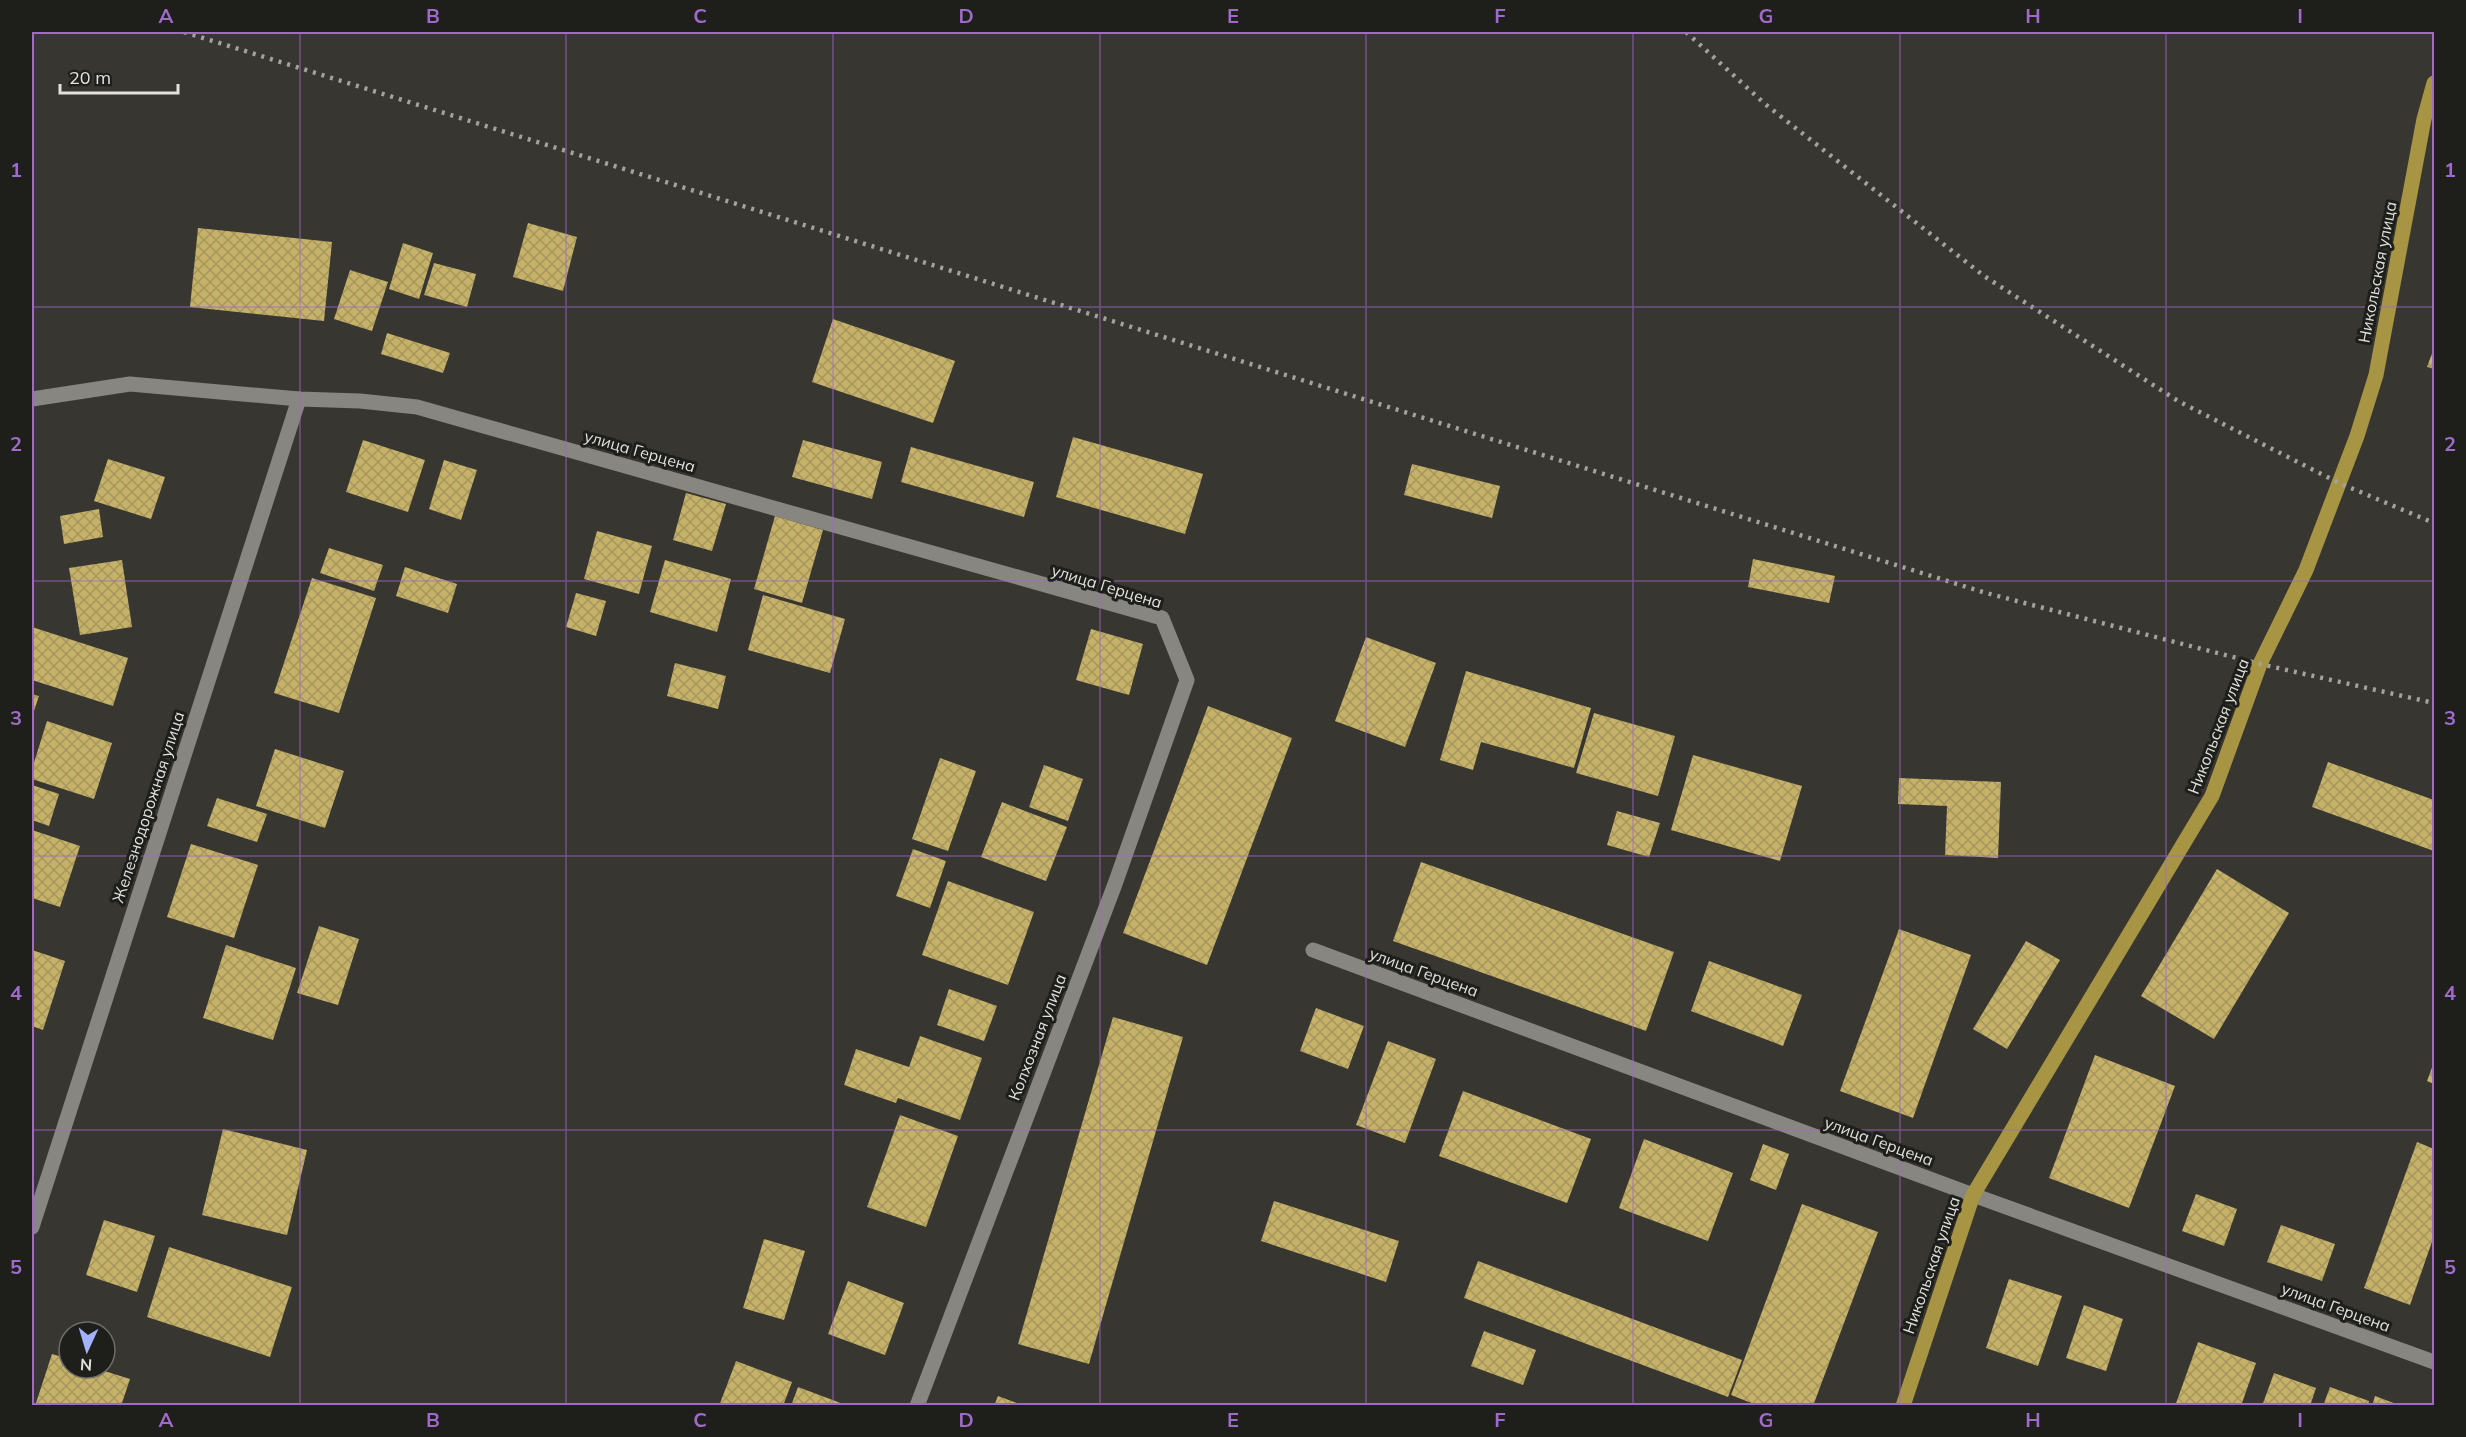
<svg xmlns="http://www.w3.org/2000/svg" width="2466" height="1437" viewBox="0 0 2466 1437" font-family="Mulish,sans-serif">
	<defs>
		<pattern id="building-cross-hatch" width="8" height="8" patternUnits="userSpaceOnUse" patternTransform="scale(1.5)"><rect width="8" height="8" fill="#c5b167"/><path d="M0 0l8 8M0 8l8-8" fill="none" stroke="#a5965e"/></pattern>
	</defs>
	<rect width="100%" height="100%" fill="#383631"/>
	<g fill="url(#building-cross-hatch)">
		<path d="M528,223L577,237L563,291L513,277Z"/>
		<path d="M198,228L332,242L324,321L190,307Z"/>
		<path d="M403,243L433,253L419,299L389,289Z"/>
		<path d="M434,263L476,274L467,307L424,295Z"/>
		<path d="M350,270L388,282L372,331L334,319Z"/>
		<path d="M833,319L955,361L933,423L812,382Z"/>
		<path d="M387,333L450,353L443,373L381,354Z"/>
		<path d="M2434,348V369L2427,367Z"/>
		<path d="M1073,437L1203,474L1185,534L1056,497Z"/>
		<path d="M363,440L425,460L408,512L346,492Z"/>
		<path d="M803,440L882,462L872,499L792,477Z"/>
		<path d="M911,447L1034,482L1024,517L901,482Z"/>
		<path d="M108,459L165,477L151,519L94,501Z"/>
		<path d="M444,460L477,470L461,520L429,509Z"/>
		<path d="M1412,464L1500,486L1492,518L1404,495Z"/>
		<path d="M686,493L726,504L712,551L673,540Z"/>
		<path d="M99,509L103,537L64,544L60,516Z"/>
		<path d="M775,516L823,530L802,603L754,589Z"/>
		<path d="M597,531L652,546L639,594L584,579Z"/>
		<path d="M329,548L383,565L374,591L320,573Z"/>
		<path d="M1753,559L1835,576L1829,603L1748,587Z"/>
		<path d="M122,560L132,627L80,635L69,568Z"/>
		<path d="M665,560L731,579L717,632L650,612Z"/>
		<path d="M405,567L457,584L448,613L396,596Z"/>
		<path d="M312,578L376,598L339,713L274,693Z"/>
		<path d="M576,593L606,601L596,636L566,627Z"/>
		<path d="M763,595L845,619L830,673L748,650Z"/>
		<path d="M32,627L128,658L113,706L32,680Z"/>
		<path d="M1091,629L1143,644L1129,695L1076,680Z"/>
		<path d="M1366,637L1436,663L1405,747L1335,721Z"/>
		<path d="M675,663L726,676L718,709L667,696Z"/>
		<path d="M1466,671L1591,708L1574,768L1481,742L1473,770L1440,760Z"/>
		<path d="M32,694L39,696L32,717Z"/>
		<path d="M1208,706L1292,738L1207,965L1123,933Z"/>
		<path d="M1594,713L1675,736L1658,796L1576,773Z"/>
		<path d="M47,721L112,743L94,799L32,779V769Z"/>
		<path d="M275,749L344,771L325,828L256,806Z"/>
		<path d="M1693,755L1802,786L1780,861L1671,830Z"/>
		<path d="M940,758L976,771L948,851L912,839Z"/>
		<path d="M2328,762L2434,800V851L2312,807Z"/>
		<path d="M1044,765L1083,779L1068,821L1029,807Z"/>
		<path d="M1899,778L2001,782L1998,858L1945,855L1947,806L1898,804Z"/>
		<path d="M32,785L59,794L49,826L32,820Z"/>
		<path d="M217,798L267,814L257,842L207,826Z"/>
		<path d="M1002,802L1067,827L1046,881L981,857Z"/>
		<path d="M1617,811L1660,823L1649,857L1607,845Z"/>
		<path d="M32,830L80,846L60,907L32,898Z"/>
		<path d="M191,844L258,865L234,938L167,917Z"/>
		<path d="M913,849L946,861L930,908L896,896Z"/>
		<path d="M1421,862L1674,952L1646,1031L1393,941Z"/>
		<path d="M2217,869L2289,913L2214,1039L2141,996Z"/>
		<path d="M948,881L1034,912L1008,985L922,955Z"/>
		<path d="M319,926L359,939L338,1005L297,993Z"/>
		<path d="M1899,929L1971,955L1913,1118L1840,1091Z"/>
		<path d="M2026,941L2060,960L2007,1049L1973,1029Z"/>
		<path d="M226,945L296,968L273,1040L203,1018Z"/>
		<path d="M32,950L65,961L43,1030L32,1026Z"/>
		<path d="M1709,961L1802,995L1783,1046L1691,1011Z"/>
		<path d="M949,989L997,1006L984,1041L937,1025Z"/>
		<path d="M1316,1008L1364,1026L1348,1069L1300,1051Z"/>
		<path d="M1113,1017L1183,1037L1089,1364L1018,1344Z"/>
		<path d="M920,1036L982,1058L960,1120L898,1098L896,1103L844,1085L856,1049L909,1067Z"/>
		<path d="M1388,1041L1436,1059L1405,1143L1356,1125Z"/>
		<path d="M2095,1055L2175,1086L2129,1208L2049,1178Z"/>
		<path d="M2434,1062V1084L2427,1081Z"/>
		<path d="M1463,1091L1591,1139L1567,1203L1439,1156Z"/>
		<path d="M900,1115L958,1136L926,1227L867,1207Z"/>
		<path d="M223,1129L307,1150L287,1235L202,1215Z"/>
		<path d="M1644,1139L1733,1173L1708,1241L1619,1208Z"/>
		<path d="M2417,1142L2434,1149V1236L2410,1305L2364,1288Z"/>
		<path d="M1763,1144L1789,1154L1776,1190L1750,1180Z"/>
		<path d="M2196,1194L2237,1209L2224,1246L2182,1231Z"/>
		<path d="M1274,1201L1399,1241L1386,1282L1261,1241Z"/>
		<path d="M1802,1204L1878,1232L1813,1406H1759L1731,1395Z"/>
		<path d="M104,1220L155,1236L137,1292L86,1275Z"/>
		<path d="M2281,1225L2335,1244L2322,1281L2267,1262Z"/>
		<path d="M764,1239L805,1251L784,1320L743,1308Z"/>
		<path d="M169,1247L292,1287L270,1357L147,1317Z"/>
		<path d="M1478,1261L1742,1360L1728,1397L1464,1298Z"/>
		<path d="M2009,1279L2062,1296L2038,1366L1986,1348Z"/>
		<path d="M848,1281L904,1303L885,1355L828,1334Z"/>
		<path d="M2084,1305L2123,1319L2106,1371L2066,1358Z"/>
		<path d="M1484,1331L1536,1350L1523,1385L1471,1366Z"/>
		<path d="M2198,1342L2256,1363L2241,1406H2175Z"/>
		<path d="M52,1354L69,1359V1368H95L130,1379L121,1406H35Z"/>
		<path d="M736,1361L792,1382L783,1406H719Z"/>
		<path d="M2274,1373L2316,1388L2310,1406H2262Z"/>
		<path d="M798,1387L846,1405V1406H791Z"/>
		<path d="M2330,1387L2369,1401L2368,1406H2323Z"/>
		<path d="M998,1396L1022,1405V1406H994Z"/>
		<path d="M2375,1396L2399,1405V1406H2372Z"/>
	</g>
	<g fill="none" stroke-linecap="round" stroke-linejoin="round">
		<g stroke="#878680" stroke-width="15">
			<path d="M32,399L130,384L299,399L360,401L417,407L1162,618L1187,680L1115,884L917,1406"/>
			<path d="M1313,950L1973,1195L2434,1362"/>
			<path d="M32,1227L299,399"/>
		</g>
		<path stroke="#a79543" stroke-width="15" d="M1903,1406L1973,1195L2212,796L2260,664L2306,570L2357,436L2376,375L2424,119L2434,83"/>
		<g stroke="#a3a39e" stroke-width="4.5" stroke-dasharray="3 6" stroke-linecap="butt">
			<path d="M184,32L1986,593L2260,664L2434,703"/>
			<path d="M1686,32L1765,104L1984,276L2178,401L2339,483L2434,523"/>
		</g>
	</g>
	<path fill="none" stroke="#9f6bca" stroke-width="1.5" stroke-opacity="0.55" d="M300,32V1406M566,32V1406M833,32V1406M1100,32V1406M1366,32V1406M1633,32V1406M1900,32V1406M2166,32V1406M32,307H2434M32,581H2434M32,856H2434M32,1130H2434"/>
	<g text-anchor="middle" dominant-baseline="central" stroke-width="6" stroke-linejoin="round" paint-order="stroke">
		<g font-size="16" fill="#e1e1dd" stroke="#1e1e1b">
			<text transform="translate(2377 272) rotate(-79)">Никольская улица</text>
			<text transform="translate(640 451) rotate(16)">улица Герцена</text>
			<text transform="translate(1107 586) rotate(17)">улица Герцена</text>
			<text transform="translate(2218 726) rotate(-69)">Никольская улица</text>
			<text transform="translate(148 807) rotate(-72)">Железнодорожная улица</text>
			<text transform="translate(1424 972) rotate(20)">улица Герцена</text>
			<text transform="translate(1037 1037) rotate(-69)">Колхозная улица</text>
			<text transform="translate(1879 1141) rotate(20)">улица Герцена</text>
			<text transform="translate(1931 1265) rotate(-71)">Никольская улица</text>
			<text transform="translate(2336 1307) rotate(20)">улица Герцена</text>
		</g>
	</g>
	<rect width="2466" height="1437" fill="none" stroke="#1e1e1b" stroke-width="66"/>
	<g transform="translate(87 1350) rotate(184)"><circle r="28" fill="#1e1e1b" stroke="#6c6c69" stroke-width="1.5"/>
	<path d="M0-4.5L10 22L0 15L-10 22Z" fill="#a3b2fd"/>
	<text y="-9" font-size="16" font-weight="bold" text-anchor="middle" fill="#e1e1dd">N</text>
	</g>
	<path d="M60 84v9h118v-9" fill="none" stroke="#e1e1dd" stroke-width="3"/>
	<text x="69" y="84" font-size="18" fill="#e1e1dd" stroke="#1e1e1b" stroke-width="4.5" paint-order="stroke">20 m</text>
	<rect x="33" y="33" width="2400" height="1371" fill="none" stroke="#9f6bca" stroke-width="2"/>
	<g font-size="20" text-anchor="middle" font-weight="bold" fill="#9f6bca">
		<text x="166" y="23">A</text>
		<text x="433" y="23">B</text>
		<text x="700" y="23">C</text>
		<text x="966" y="23">D</text>
		<text x="1233" y="23">E</text>
		<text x="1500" y="23">F</text>
		<text x="1766" y="23">G</text>
		<text x="2033" y="23">H</text>
		<text x="2300" y="23">I</text>
		<text x="16" y="177">1</text>
		<text x="2450" y="177">1</text>
		<text x="16" y="451">2</text>
		<text x="2450" y="451">2</text>
		<text x="16" y="725">3</text>
		<text x="2450" y="725">3</text>
		<text x="16" y="1000">4</text>
		<text x="2450" y="1000">4</text>
		<text x="16" y="1274">5</text>
		<text x="2450" y="1274">5</text>
		<text x="166" y="1427">A</text>
		<text x="433" y="1427">B</text>
		<text x="700" y="1427">C</text>
		<text x="966" y="1427">D</text>
		<text x="1233" y="1427">E</text>
		<text x="1500" y="1427">F</text>
		<text x="1766" y="1427">G</text>
		<text x="2033" y="1427">H</text>
		<text x="2300" y="1427">I</text>
	</g>
</svg>
